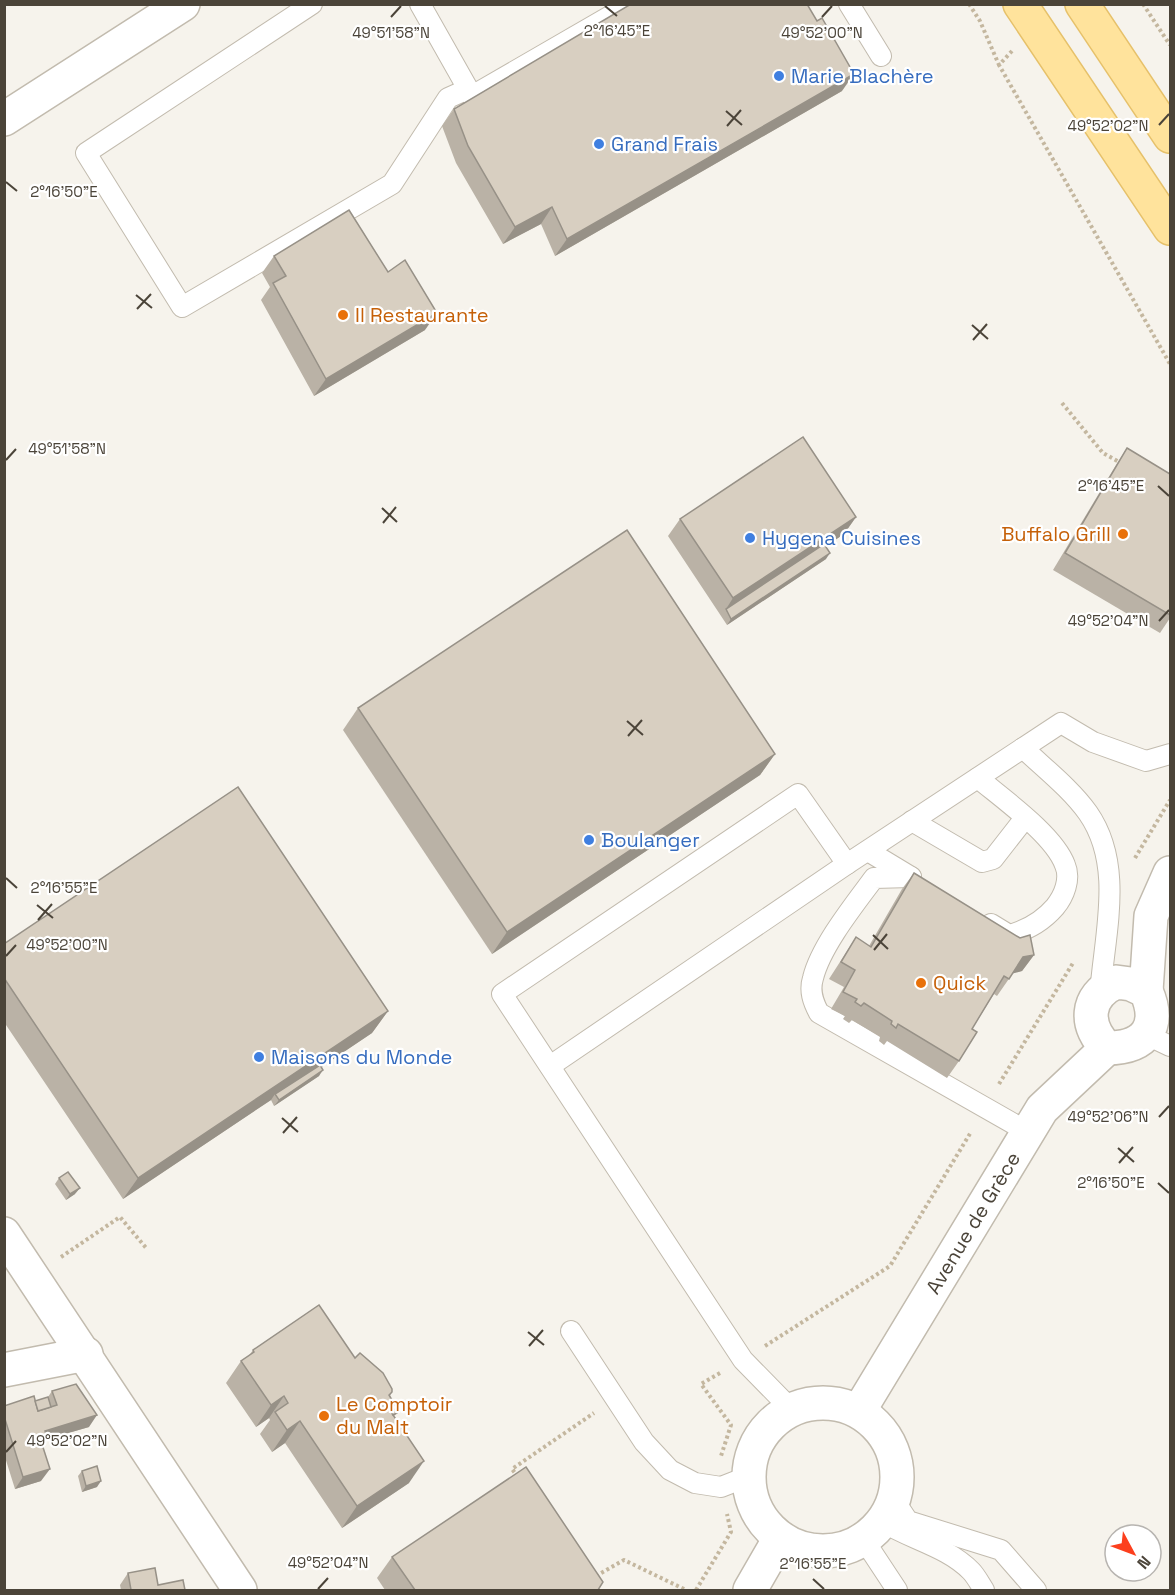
<svg xmlns="http://www.w3.org/2000/svg" width="1175" height="1595" viewBox="0 0 1175 1595" font-family="'Space Grotesk',sans-serif">
	<rect width="100%" height="100%" fill="#f6f3ec"/>
	<g fill="none" stroke-linecap="round" stroke-linejoin="round">
		<defs>
			<g id="lane">
				<path d="M312,4L86,153L182,307L392,184L448,98L468,89"/>
				<path d="M420,4L472,96L631,4"/>
				<path d="M849,4L881,56"/>
				<path d="M1023,748C1044,768 1071,789 1088,813C1125,866 1104,935 1100,995"/>
				<path d="M978,778C1003,799 1054,835 1065,865C1071,879 1064,896 1055,907C1042,922 1028,930 1009,935L991,924"/>
				<path d="M912,821L982,862L993,859L1025,818"/>
				<path d="M868,851L911,877"/>
				<path d="M911,877L874,878C854,905 821,946 813,978C809,991 813,1002 819,1013L1028,1132"/>
				<path d="M1147,1035L1170,1046"/>
				<path d="M550,1066L847,864L1061,723L1093,742L1146,761L1170,754"/>
				<path d="M571,1331L644,1442L670,1470L695,1483L721,1487L749,1476"/>
				<path d="M791,1409L743,1360L502,994L798,794L847,864"/>
				<path d="M894,1500L908,1521L1001,1550L1036,1590"/>
				<path d="M883,1522C910,1539 948,1547 971,1571C976,1576 980,1584 984,1590"/>
				<path d="M864,1540L897,1590"/>
			</g>
			<g id="street">
				<path d="M4,119L183,4"/>
				<path d="M1116,982L1131,984L1146,991C1162,1027 1145,1048 1107,1048C1085,1026 1084,997 1116,982Z"/>
				<path d="M1146,991L1151,916L1170,873"/>
				<path d="M4,1234L240,1590"/>
				<path d="M4,1370L86,1354"/>
				<circle cx="823" cy="1477" r="74"/>
				<path id="s1" d="M859,1411L1042,1109L1107,1048"/>
				<path d="M750,1590L780,1538"/>
			</g>
			<g id="primary">
				<path d="M1020,4L1170,228"/>
				<path d="M1082,4L1170,136"/>
			</g>
		</defs>
		<use href="#lane" stroke="#c2bbae" stroke-width="22"/>
		<use href="#street" stroke="#c2bbae" stroke-width="36"/>
		<use href="#primary" stroke="#e6c16a" stroke-width="36"/>
		<g stroke="#c4b79f" stroke-width="4" stroke-dasharray="3 3" stroke-linecap="butt">
			<path d="M969,4L980,21L999,65"/>
			<path d="M1143,4L1170,45"/>
			<path d="M1012,51L999,65L1170,364"/>
			<path d="M1062,403L1103,453L1121,463"/>
			<path d="M1135,858L1170,800"/>
			<path d="M999,1084L1073,963"/>
			<path d="M61,1257L120,1217L147,1249"/>
			<path d="M765,1346L890,1266L971,1132"/>
			<path d="M720,1373L701,1384L731,1425L721,1456"/>
			<path d="M518,1477L512,1469L594,1413"/>
			<path d="M596,1576L624,1560L686,1590"/>
			<path d="M696,1590L731,1532L727,1514"/>
		</g>
		<use href="#lane" stroke="#fff" stroke-width="20"/>
		<use href="#street" stroke="#fff" stroke-width="33"/>
		<use href="#primary" stroke="#ffe39c" stroke-width="33"/>
	</g>
	<g fill="#bab2a6">
		<path d="M842,91L555,256L541,224L503,244L456,163L442,126L454,109Z"/>
		<path d="M274,256L388,272L425,330L314,396L261,300L270,287L262,273Z"/>
		<path d="M1127,448L1170,474V618L1160,633L1053,570L1116,465Z"/>
		<path d="M856,517L844,534L826,546V559L727,625L668,536L680,519Z"/>
		<path d="M358,708L775,754L760,775L492,954L343,730Z"/>
		<path d="M914,873L1034,955L1022,971L1013,973L997,996L994,994L972,1029L959,1061L947,1078L887,1041L884,1045L879,1041L880,1037L852,1020L849,1023L843,1019L845,1016L831,1009L844,987L829,979L856,937L869,946L902,889Z"/>
		<path d="M4,944L388,1011L372,1033L321,1067L319,1076L274,1106L271,1100L123,1199L4,1022Z"/>
		<path d="M59,1178L75,1194L66,1200L55,1184Z"/>
		<path d="M253,1350L355,1358L392,1392L390,1396L395,1405L393,1408L397,1413L394,1416L409,1483L342,1528L285,1443L272,1452L260,1434L270,1420L269,1418L256,1427L226,1383L241,1361L248,1357Z"/>
		<path d="M52,1391L89,1427L44,1440L42,1443L41,1481L15,1489L4,1454V1406L35,1401L48,1397Z"/>
		<path d="M82,1471L97,1487L82,1492L78,1476Z"/>
		<path d="M392,1557L598,1590H385L377,1578Z"/>
		<path d="M128,1573L158,1585L185,1590H121L120,1585Z"/>
	</g>
	<g fill="#979187">
		<path d="M854,74L842,91L555,256L567,239Z"/>
		<path d="M552,207L541,224L503,244L515,227Z"/>
		<path d="M437,313L425,330L314,396L326,379Z"/>
		<path d="M856,517L844,534L727,612L726,609L733,598Z"/>
		<path d="M830,553L826,559L727,625L731,619Z"/>
		<path d="M775,754L760,775L492,954L507,932Z"/>
		<path d="M1034,955L1022,971L1011,974L1023,957Z"/>
		<path d="M388,1011L372,1033L277,1097L275,1094L271,1100L123,1199L138,1178Z"/>
		<path d="M323,1070L319,1076L274,1106L279,1100Z"/>
		<path d="M80,1188L75,1194L66,1200L70,1194Z"/>
		<path d="M284,1396L269,1418L256,1427L271,1405Z"/>
		<path d="M97,1415L89,1427L44,1440L38,1448L36,1443L45,1431Z"/>
		<path d="M300,1421L285,1443L272,1452L287,1430Z"/>
		<path d="M424,1461L409,1483L342,1528L357,1506Z"/>
		<path d="M50,1469L41,1481L15,1489L23,1477Z"/>
		<path d="M101,1481L97,1487L82,1492L86,1486Z"/>
	</g>
	<g fill="#d8cfc1" stroke="#979187" stroke-width="1.5">
		<path d="M631,4H807L817,21L822,18L854,74L567,239L552,207L515,227L468,146L454,109Z"/>
		<path d="M349,210L388,272L405,260L437,313L326,379L273,283L286,276L274,256Z"/>
		<path d="M803,437L856,517L733,598L680,519Z"/>
		<path d="M1127,448L1170,474V615L1065,553Z"/>
		<path d="M627,530L775,754L507,932L358,708Z"/>
		<path d="M824,544L830,553L731,619L726,609Z"/>
		<path d="M238,787L388,1011L138,1178L4,978V944Z"/>
		<path d="M914,873L1020,938L1030,935L1034,955L1023,957L1009,979L1004,976L972,1029L977,1032L959,1061L898,1024L896,1028L891,1024L892,1021L864,1003L861,1006L855,1002L857,999L843,992L855,970L841,962L856,937L871,947Z"/>
		<path d="M320,1065L323,1070L279,1100L275,1094Z"/>
		<path d="M68,1172L80,1188L70,1194L59,1178Z"/>
		<path d="M319,1305L355,1358L360,1353L383,1373L392,1389V1392L389,1395L395,1405L389,1409L424,1461L357,1506L300,1421L287,1430L275,1412L288,1403L284,1396L271,1405L241,1361L254,1352L253,1350Z"/>
		<path d="M76,1384L97,1415L45,1431L47,1437L40,1438L50,1469L23,1477L4,1416V1406L34,1396L38,1411L57,1405L52,1391Z"/>
		<path d="M48,1397L51,1407L38,1411L35,1401Z"/>
		<path d="M393,1408L397,1413L393,1415L391,1411Z"/>
		<path d="M97,1466L101,1481L86,1486L82,1471Z"/>
		<path d="M526,1467L603,1582L598,1590H415L392,1557Z"/>
		<path d="M155,1568L158,1585L183,1580L185,1590H131L128,1573Z"/>
	</g>
	<path fill="none" stroke="#4b4439" stroke-width="2" d="M605,6L617,16M391,17L401,6M822,17L832,6M726,111L742,125M1159,125L1169,114M727,126L741,110M6,182L17,191M136,295L152,308M137,309L151,294M972,325L988,339M973,340L987,324M6,460L16,449M1158,486L1169,496M382,508L397,522M383,523L396,507M1159,621L1169,610M627,721L643,735M628,736L642,720M6,878L17,888M37,905L53,918M38,920L52,904M873,935L888,949M874,950L887,934M6,956L16,945M1159,1117L1169,1106M282,1118L298,1132M283,1133L297,1117M1118,1148L1134,1162M1119,1163L1133,1147M1158,1183L1169,1193M528,1332L544,1345M529,1346L543,1330M6,1452L16,1441M813,1579L824,1589M318,1589L328,1578"/>
	<g fill="#3f7fe0" stroke="#fff" stroke-width="2">
		<circle cx="779" cy="76" r="6"/>
		<circle cx="599" cy="144" r="6"/>
		<circle cx="750" cy="538" r="6"/>
		<circle cx="589" cy="840" r="6"/>
		<circle cx="259" cy="1057" r="6"/>
	</g>
	<g fill="#e8710a" stroke="#fff" stroke-width="2">
		<circle cx="343" cy="315" r="6"/>
		<circle cx="1123" cy="534" r="6"/>
		<circle cx="921" cy="983" r="6"/>
		<circle cx="324" cy="1416" r="6"/>
	</g>
	<g text-anchor="middle" dominant-baseline="central" stroke-width="4.5" stroke-linejoin="round" paint-order="stroke">
		<g font-size="20" fill="#366cbe" stroke="#fff" text-anchor="start">
			<text x="791" y="76">Marie Blachère</text>
			<text x="611" y="144">Grand Frais</text>
			<text x="762" y="538">Hygena Cuisines</text>
			<text x="601" y="840">Boulanger</text>
			<text x="271" y="1057">Maisons du Monde</text>
		</g>
		<g font-size="20" fill="#c56008" stroke="#fff" text-anchor="start">
			<text x="355" y="315">Il Restaurante</text>
			<text x="1111" y="534" text-anchor="end">Buffalo Grill</text>
			<text x="933" y="983">Quick</text>
			<text x="336" y="1404">Le Comptoir<tspan x="336" dy="23">du Malt</tspan></text>
		</g>
		<g font-size="20" fill="#4b4439" stroke="#fff">
			<text stroke="none"><textPath href="#s1" startOffset="220">Avenue de Grèce</textPath></text>
		</g>
	</g>
	<g font-size="15" text-anchor="middle" fill="#4b4439" stroke="#fff" stroke-width="4.5" stroke-linejoin="round" paint-order="stroke">
		<text x="617" y="36">2°16'45"E</text>
		<text x="391" y="38">49°51'58"N</text>
		<text x="822" y="38">49°52'00"N</text>
		<text x="1108" y="131">49°52'02"N</text>
		<text x="64" y="197">2°16'50"E</text>
		<text x="67" y="454">49°51'58"N</text>
		<text x="1111" y="491">2°16'45"E</text>
		<text x="1108" y="626">49°52'04"N</text>
		<text x="64" y="893">2°16'55"E</text>
		<text x="67" y="950">49°52'00"N</text>
		<text x="1108" y="1122">49°52'06"N</text>
		<text x="1111" y="1188">2°16'50"E</text>
		<text x="67" y="1446">49°52'02"N</text>
		<text x="328" y="1568">49°52'04"N</text>
		<text x="813" y="1569">2°16'55"E</text>
	</g>
	<rect width="1175" height="1595" fill="none" stroke="#4b4439" stroke-width="12"/>
	<g transform="translate(1133 1553) rotate(131)"><circle r="28" fill="#ffffff" stroke="#b7b4b0" stroke-width="1.5"/>
	<path d="M0-4.5L10 22L0 15L-10 22Z" fill="#fc3f1d"/>
	<text y="-9" font-size="16" font-weight="bold" text-anchor="middle" fill="#4b4439">N</text>
	</g>
</svg>
